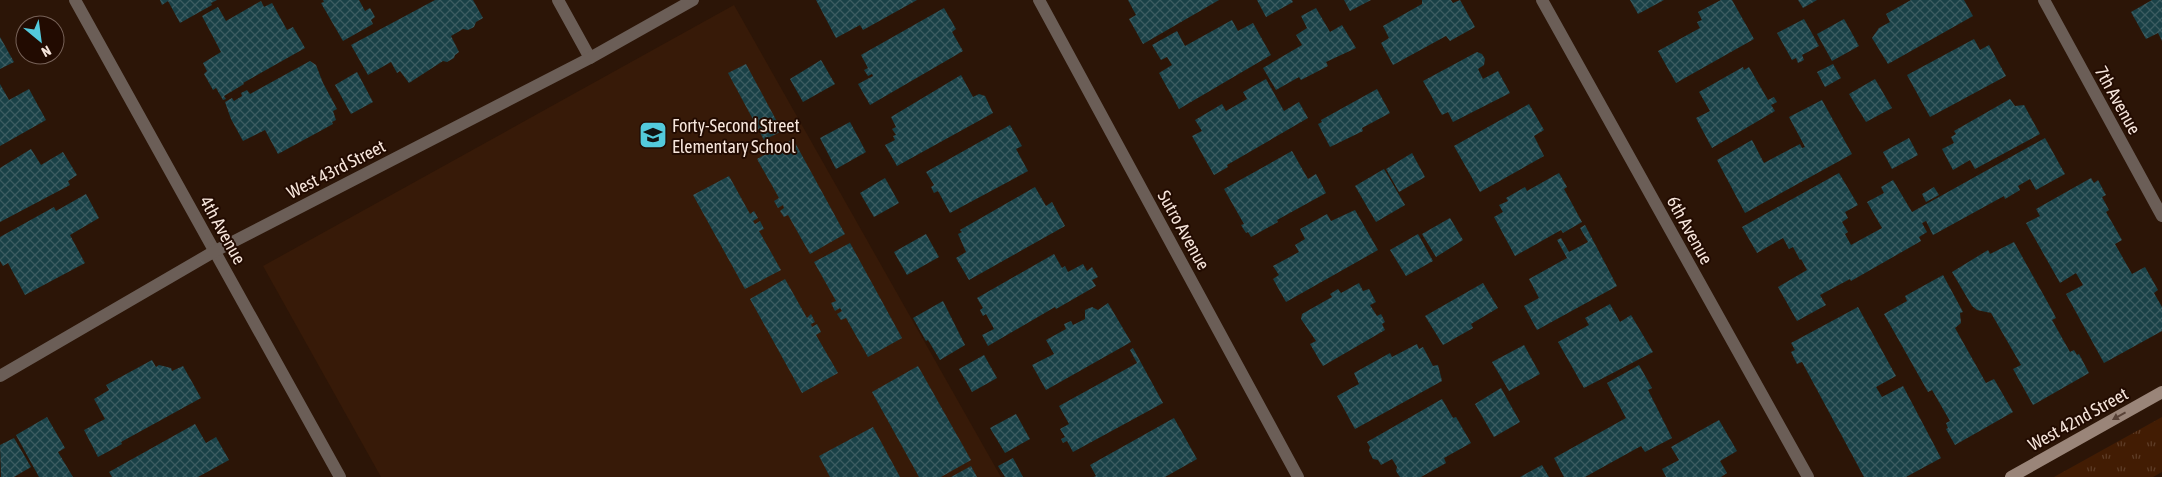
<svg xmlns="http://www.w3.org/2000/svg" width="2162" height="477" viewBox="0 0 2162 477" font-family="'Asap Condensed',sans-serif">
	<defs>
		<pattern id="grass-tufts" width="24" height="20" patternUnits="userSpaceOnUse" patternTransform="scale(1.25)"><rect width="24" height="20" fill="#421c03"/><path d="M3 7l-1-3M5 7V3M7 7l1-3M15 17l-1-3M17 17v-4M19 17l1-3" fill="none" stroke="#5e3d27"/></pattern>
		<pattern id="building-cross-hatch" width="8" height="8" patternUnits="userSpaceOnUse" patternTransform="scale(1.25)"><rect width="8" height="8" fill="#1a4147"/><path d="M0 0l8 8M0 8l8-8" fill="none" stroke="#3c5c61"/></pattern>
	</defs>
	<rect width="100%" height="100%" fill="#2c1507"/>
	<path fill="#371a08" d="M734,5L1001,477H381L263,266Z"/>
	<path fill="url(#grass-tufts)" d="M2162,417V472L2153,477H2054Z"/>
	<g fill="url(#building-cross-hatch)">
		<path d="M160,0H217L211,3L212,5L180,23L168,1L162,5Z"/>
		<path d="M323,0H359L365,11L370,8L375,17L371,20L373,24L343,41L321,3L324,2Z"/>
		<path d="M435,0H473L483,18L476,22L474,27L468,30L463,29L451,36L459,52L455,55L454,58L447,62L443,61L409,83L400,71L397,73L391,62L368,75L351,45Z"/>
		<path d="M816,0H917L863,30L860,25L836,38Z"/>
		<path d="M1128,0H1219L1143,44L1129,19L1136,15Z"/>
		<path d="M1257,0H1292L1293,2L1266,17Z"/>
		<path d="M1344,0H1371L1350,11Z"/>
		<path d="M1422,0H1451L1453,3L1460,0L1475,27L1450,41L1446,36L1393,65L1381,43L1389,38L1383,26L1422,4Z"/>
		<path d="M1630,0H1664L1638,14Z"/>
		<path d="M1721,0H1732L1754,39L1676,83L1658,51L1700,28L1697,22L1702,20L1698,12Z"/>
		<path d="M1798,0H1817L1803,8Z"/>
		<path d="M1911,0H1964L1973,16L1888,64L1872,38L1879,28L1890,22L1886,14Z"/>
		<path d="M2152,0H2162V41L2158,33L2146,39L2131,12Z"/>
		<path d="M261,1L264,7L272,3L287,30L293,27L305,48L243,83L244,84L224,96L226,99L223,100L216,88L213,90L204,74L207,71L203,63L221,52L202,16L218,7L226,21Z"/>
		<path d="M944,8L956,29L952,32L963,51L870,105L858,84L873,76L872,74L868,76L864,70L868,68L861,55Z"/>
		<path d="M1316,8L1330,32L1342,25L1356,48L1326,62L1328,66L1301,80L1299,77L1276,90L1263,68L1302,45L1296,35L1307,28L1301,16Z"/>
		<path d="M1804,19L1819,46L1802,55L1804,60L1798,63L1796,58L1792,60L1777,33Z"/>
		<path d="M1844,19L1859,46L1832,61L1817,34Z"/>
		<path d="M1232,20L1238,31L1253,23L1271,55L1179,109L1159,73L1172,65L1167,57L1161,60L1152,45L1177,31L1185,46Z"/>
		<path d="M0,37L14,62L0,69Z"/>
		<path d="M1974,39L1980,50L1989,45L2006,76L1930,117L1907,75Z"/>
		<path d="M1477,52L1482,54L1485,59L1484,65L1478,69L1483,79L1498,71L1510,93L1453,122L1448,112L1442,115L1423,81Z"/>
		<path d="M821,60L835,84L803,102L790,79Z"/>
		<path d="M310,61L316,65L323,83L337,109L333,111L336,120L332,122L333,124L278,154L265,130L243,141L231,119L225,102L232,98L234,101L242,96L241,93L247,90L250,94Z"/>
		<path d="M746,64L782,131L764,140L728,73Z"/>
		<path d="M1833,64L1841,78L1825,87L1817,72Z"/>
		<path d="M1743,67L1744,70L1749,67L1768,100L1774,97L1777,102L1771,105L1775,111L1712,148L1696,118L1710,111L1699,92Z"/>
		<path d="M357,72L373,102L351,114L335,85Z"/>
		<path d="M961,75L973,97L979,94L985,96L993,113L897,166L885,145L895,140L893,136L896,135L892,129L896,127L891,117Z"/>
		<path d="M1266,79L1284,111L1299,102L1308,118L1227,165L1228,167L1214,175L1192,136L1202,131L1195,120L1222,104L1226,111L1247,99L1243,92Z"/>
		<path d="M1875,79L1892,108L1866,122L1849,94Z"/>
		<path d="M0,84L9,100L29,89L46,120L0,146Z"/>
		<path d="M1377,89L1390,113L1362,128L1363,131L1330,147L1318,124L1322,122L1321,120Z"/>
		<path d="M2010,99L2015,106L2024,105L2040,134L1975,169L1970,160L1953,170L1942,149L1954,143L1951,137L1956,134L1954,131Z"/>
		<path d="M1822,100L1852,154L1745,213L1717,160L1752,140L1764,163L1800,144L1802,148L1805,147L1789,117Z"/>
		<path d="M1529,104L1544,130L1534,136L1544,156L1480,192L1454,146Z"/>
		<path d="M850,122L866,152L836,169L820,138Z"/>
		<path d="M1010,125L1022,146L1016,149L1028,171L950,213L938,191L934,193L931,187L934,185L926,172Z"/>
		<path d="M1909,138L1918,155L1892,169L1883,152Z"/>
		<path d="M2045,138L2065,174L2036,190L2030,179L2018,186L2020,190L2005,199L2004,196L1933,235L1926,221L1922,223L1927,232L1919,237L1921,241L1851,281L1850,279L1820,295L1826,305L1797,321L1778,287L1807,270L1801,259L1800,260L1793,247L1789,249L1783,238L1757,253L1742,227L1839,173L1858,205L1845,212L1848,218L1842,222L1848,232L1845,234L1851,245L1882,228L1867,202L1884,193L1881,187L1893,180L1912,212Z"/>
		<path d="M793,139L845,234L810,254L788,215L784,217L780,211L784,208L783,205L778,208L774,201L779,198L757,159Z"/>
		<path d="M31,149L41,165L63,152L77,175L68,181L70,185L0,222V168Z"/>
		<path d="M1292,151L1308,179L1316,174L1326,193L1277,220L1278,222L1251,237L1248,232L1246,233L1241,225L1244,224L1224,189Z"/>
		<path d="M1412,153L1425,177L1399,192L1386,169Z"/>
		<path d="M1384,169L1405,205L1376,222L1355,186Z"/>
		<path d="M1559,173L1567,187L1564,189L1582,222L1563,233L1561,230L1515,256L1494,217L1503,212L1499,205L1508,201L1506,198L1525,187L1527,191Z"/>
		<path d="M729,176L750,214L754,211L758,218L753,221L755,224L760,221L764,229L759,231L781,270L745,289L693,195Z"/>
		<path d="M885,178L899,203L874,217L860,193Z"/>
		<path d="M2091,178L2094,183L2098,180L2106,195L2102,197L2109,210L2106,212L2122,240L2115,244L2132,274L2145,267L2158,290L2154,293L2162,307V331L2104,363L2066,294L2083,285L2076,273L2060,283L2026,223L2040,216L2036,209Z"/>
		<path d="M1035,187L1046,206L1052,202L1065,226L969,280L956,258L966,252L958,234L962,232L960,230Z"/>
		<path d="M1934,187L1939,195L1926,202L1922,194Z"/>
		<path d="M86,194L99,218L70,235L85,263L25,295L8,263L3,266L0,261V237L54,207L56,211Z"/>
		<path d="M1355,210L1378,250L1286,302L1273,279L1279,275L1273,266L1299,252L1295,245L1305,239L1300,229L1327,214L1331,221Z"/>
		<path d="M1450,218L1463,240L1436,257L1422,234Z"/>
		<path d="M1585,225L1617,286L1537,330L1524,306L1539,298L1529,279L1567,258L1557,240L1561,238L1569,252L1588,242L1580,228Z"/>
		<path d="M926,234L939,257L907,275L894,252Z"/>
		<path d="M1418,234L1433,261L1406,276L1390,250Z"/>
		<path d="M2014,242L2053,312L2056,318L2052,320L2070,352L2074,350L2077,355L2079,354L2089,373L2033,405L2013,369L2021,365L1991,313L1977,310L1972,306L1952,272L1988,250L1990,254Z"/>
		<path d="M850,243L902,338L868,357L846,318L841,320L837,314L842,311L840,308L835,311L831,303L836,301L814,262Z"/>
		<path d="M1054,254L1062,268L1065,266L1068,272L1083,264L1087,271L1092,267L1098,277L1092,280L1096,286L1056,309L1055,307L988,346L982,335L994,329L986,314L983,316L980,310L983,308L977,298Z"/>
		<path d="M1943,275L1963,312L1960,313L1961,323L1955,328L1986,383L1994,379L2013,412L1955,445L1946,429L1948,428L1946,423L1950,421L1932,390L1928,392L1884,314L1907,301L1905,296Z"/>
		<path d="M785,279L807,318L811,314L815,322L811,324L812,327L817,324L821,332L816,335L838,373L802,393L750,299Z"/>
		<path d="M1359,283L1363,291L1369,289L1376,302L1370,305L1377,316L1381,314L1385,322L1382,324L1385,330L1323,366L1310,344L1316,341L1301,319L1302,314L1332,297L1330,294L1338,289L1341,293Z"/>
		<path d="M1483,283L1498,308L1471,324L1473,328L1443,345L1425,316Z"/>
		<path d="M943,301L965,345L940,360L928,340L926,341L913,318Z"/>
		<path d="M1108,303L1131,342L1046,390L1032,365L1054,354L1046,340L1066,329L1064,324L1071,321L1073,325L1085,319V310L1092,307L1098,310Z"/>
		<path d="M1610,304L1620,322L1631,315L1653,352L1584,388L1558,342L1589,325L1585,318Z"/>
		<path d="M1858,307L1896,376L1876,387L1882,397L1903,386L1941,458L1906,477H1864L1802,362L1797,364L1791,352L1795,350L1791,343Z"/>
		<path d="M1417,344L1419,349L1423,347L1433,366L1438,365L1442,381L1355,429L1337,396L1359,384L1354,373L1390,353L1392,357Z"/>
		<path d="M1524,345L1540,374L1509,391L1492,362Z"/>
		<path d="M1133,348L1163,403L1073,452L1067,441L1063,443L1061,439L1065,437L1060,429L1069,424L1059,406L1137,363L1130,350Z"/>
		<path d="M984,355L997,378L972,392L959,369Z"/>
		<path d="M152,360L156,367L159,365L171,368L172,371L183,366L201,398L121,442L122,444L98,457L84,430L105,419L94,399L109,390L106,385Z"/>
		<path d="M1639,365L1652,388L1648,390L1672,438L1645,452L1641,446L1585,477H1564L1554,458L1626,418L1607,383Z"/>
		<path d="M918,366L971,460L941,477H919L872,392Z"/>
		<path d="M1501,388L1520,422L1494,437L1475,404Z"/>
		<path d="M1442,399L1453,418L1456,417L1471,443L1444,458L1446,463L1421,477H1400L1396,471L1397,467L1392,459L1381,465L1378,460L1373,459L1369,451L1370,447L1367,442Z"/>
		<path d="M1016,414L1030,439L1005,453L990,428Z"/>
		<path d="M47,417L65,448L58,452L73,477H39L16,435Z"/>
		<path d="M1174,418L1197,459L1165,477H1094L1096,476L1090,465Z"/>
		<path d="M1719,420L1737,451L1720,461L1727,473L1721,477H1666L1662,469L1679,460L1671,447Z"/>
		<path d="M195,424L206,443L216,437L229,460L198,477H112L109,472Z"/>
		<path d="M873,427L900,477H830L819,456Z"/>
		<path d="M14,438L31,467L14,477H1L0,445Z"/>
		<path d="M1013,458L1023,477H1005L998,466Z"/>
		<path d="M1542,465L1549,477H1520Z"/>
		<path d="M971,466L977,477H951Z"/>
	</g>
	<g fill="none" stroke-linecap="round" stroke-linejoin="round">
		<g stroke="#6b5e57" stroke-width="12">
			<path d="M75,0L340,477"/>
			<path d="M558,0L590,58"/>
			<path d="M1039,0L1298,477"/>
			<path d="M1542,0L1808,477"/>
			<path d="M2044,0L2162,216"/>
			<path d="M0,376L215,251L590,58L693,0"/>
		</g>
		<path stroke="#9a8579" stroke-width="12" d="M2011,477L2162,392"/>
	</g>
	<defs><path id="oneway-solid" d="M-6-.8H1V-3.2L6.5 0L1 3.2V.8H-6Z" transform="scale(1.25)"/></defs>
	<use fill="#584237" href="#oneway-solid" transform="translate(2119 416) rotate(151)"/>
	<defs>
		<symbol id="school-square" viewBox="-11 -11 22 22"><rect x="-9" y="-9" width="18" height="18" rx="4" fill="#53cadc" stroke="#220b01"/><path d="M0-5L7-2L0 1L-7-2ZM-4 1L0 2.5L4 1V4Q0 6-4 4Z" fill="#111"/></symbol>
	</defs>
	<g fill-rule="evenodd">
		<use href="#school-square" x="637" y="119" width="32" height="32"/>
	</g>
	<g text-anchor="middle" dominant-baseline="central" stroke-width="4" stroke-linejoin="round" paint-order="stroke">
		<g font-size="18" fill="#f6e5db" stroke="#220b01">
			<text transform="translate(2118 100) rotate(61)">7th Avenue</text>
			<text transform="translate(336 169) rotate(-27)">West 43rd Street</text>
			<text transform="translate(223 230) rotate(61)">4th Avenue</text>
			<text transform="translate(1184 230) rotate(61)">Sutro Avenue</text>
			<text transform="translate(1690 230) rotate(61)">6th Avenue</text>
			<text transform="translate(2078 419) rotate(-29)">West 42nd Street</text>
		</g>
		<g font-size="18" fill="#f6e5db" stroke="#220b01" text-anchor="start">
			<text x="672" y="125">Forty-Second Street<tspan x="672" dy="21">Elementary School</tspan></text>
		</g>
	</g>
	<g transform="translate(40 40) rotate(151)"><circle r="24" fill="#220b01" stroke="#776258"/>
	<path d="M0-4L9 19L0 12L-9 19Z" fill="#53cadc"/>
	<text y="-8" font-size="14" font-weight="bold" text-anchor="middle" fill="#f6e5db">N</text>
	</g>
</svg>
